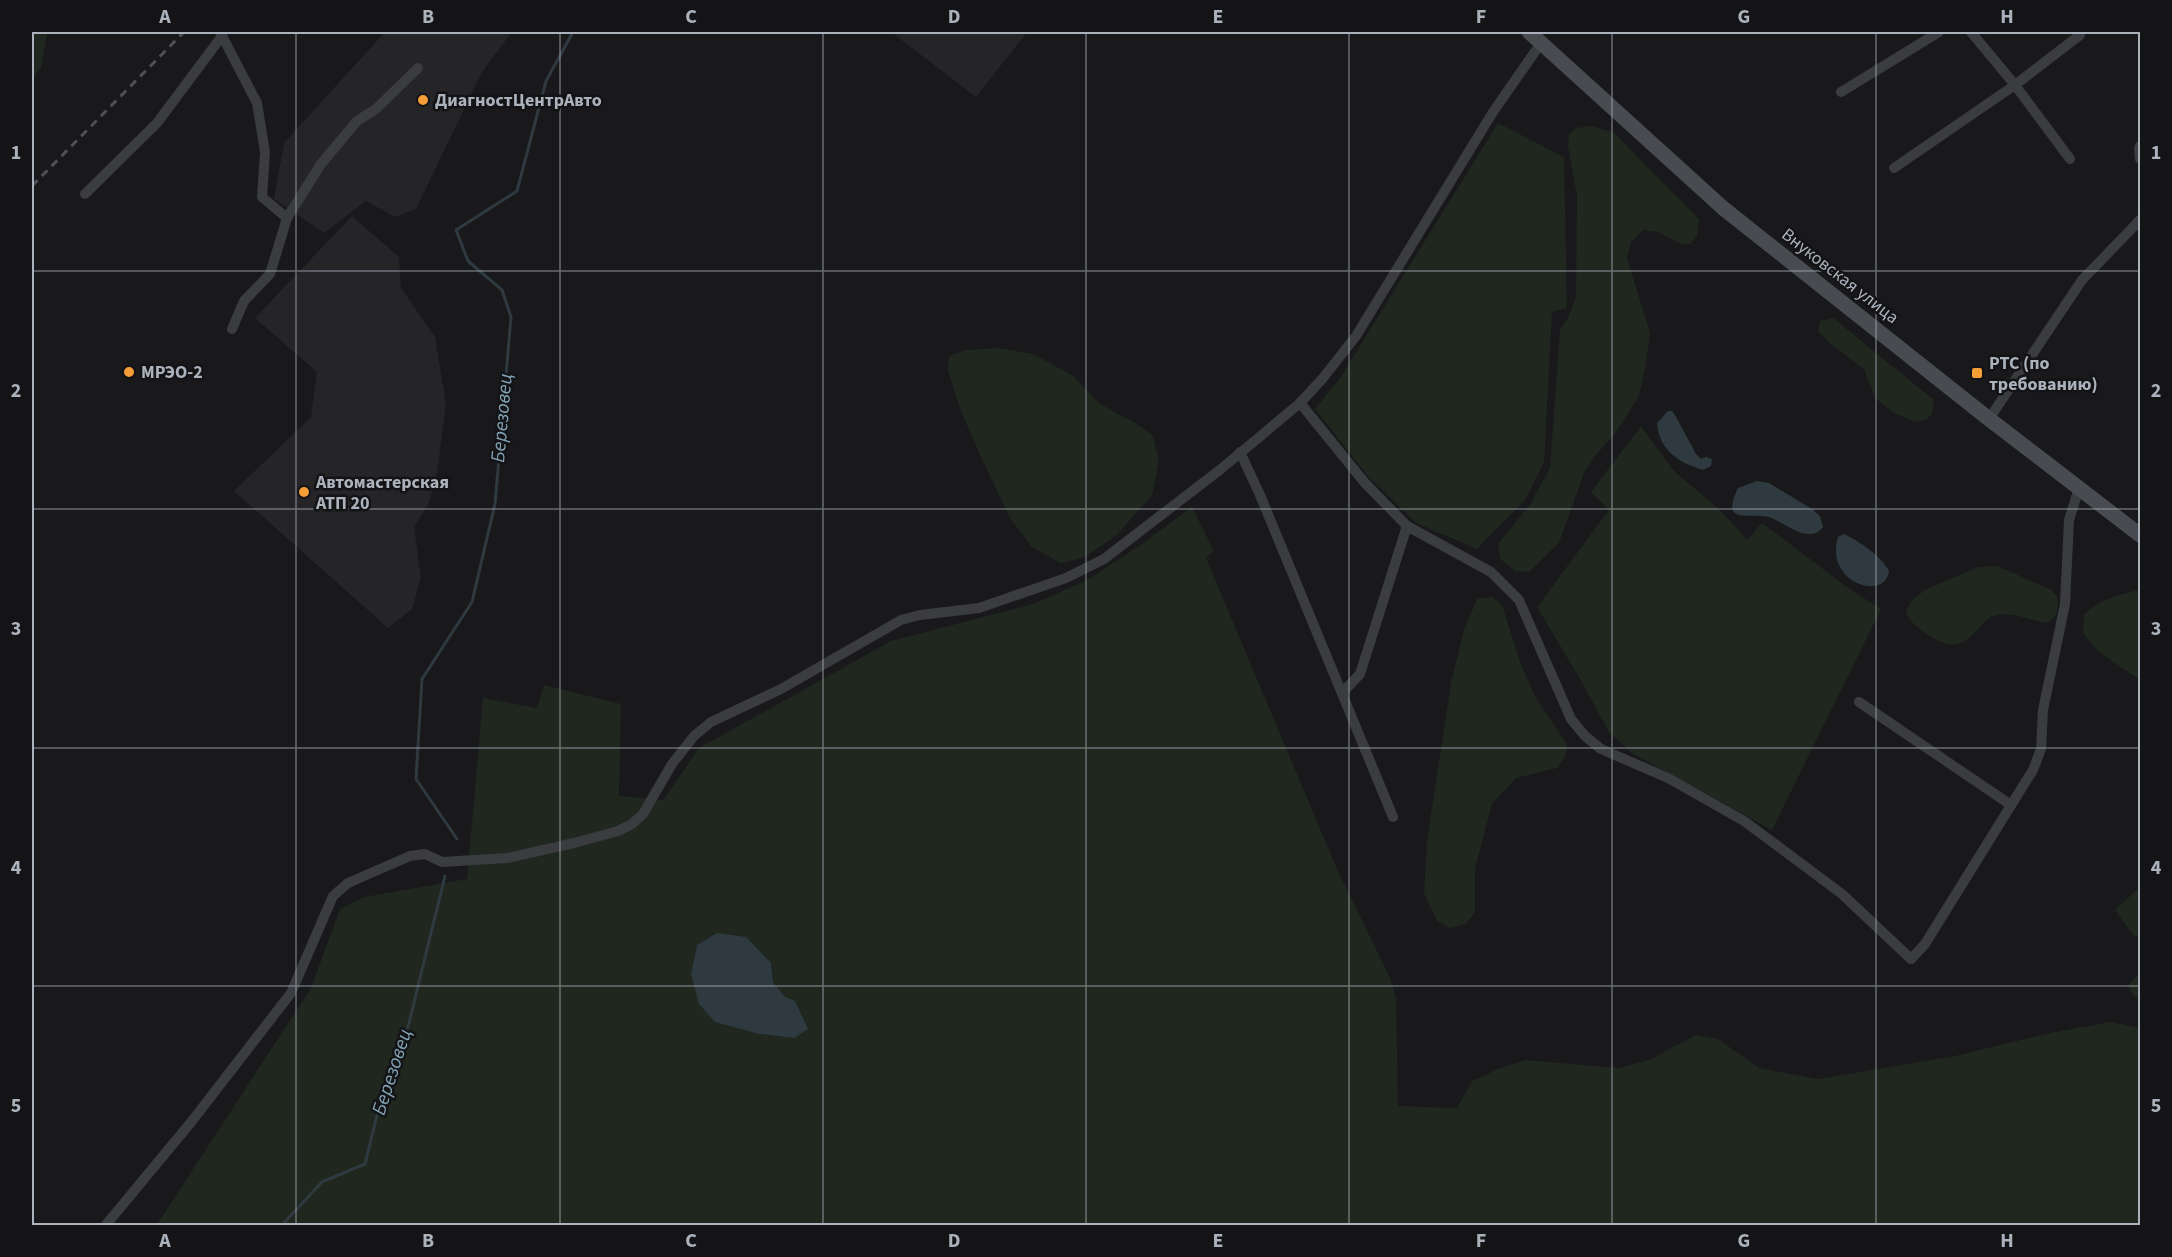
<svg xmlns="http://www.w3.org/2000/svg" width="2172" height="1257" viewBox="0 0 2172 1257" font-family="'Source Sans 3',sans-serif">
	<rect width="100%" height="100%" fill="#19191b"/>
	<g fill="#252528">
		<path d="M385,32H512L482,72L416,209L395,217L366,201L324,233L274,199L284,143Z"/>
		<path d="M891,32H1027L976,97Z"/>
		<path d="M352,216L399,257L401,288L435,337L446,404L437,473L429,503L414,527L421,577L412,609L388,628L234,491L311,417L317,372L255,318Z"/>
	</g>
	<g fill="#1f271f" fill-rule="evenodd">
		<path d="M32,32H47V33L41,68L32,78Z"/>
		<path d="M1498,123L1564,157L1567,308L1552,312L1544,462L1525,500L1477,549L1416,523L1368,476L1315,409L1340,378Z"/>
		<path d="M1592,126L1614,133L1699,219L1697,236L1691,244H1681L1658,232L1643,230L1631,242L1627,258L1650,333L1646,364L1639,396L1614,435L1595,456L1584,473L1559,543L1529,572L1516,571L1500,559L1498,544L1531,503L1550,468L1560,330L1568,318L1576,297L1577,196L1568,146L1569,134L1576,128Z"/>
		<path d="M1833,318L1934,400L1932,414L1927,419L1915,422L1894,413L1875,398L1864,369L1830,343L1818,331L1820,321Z"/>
		<path d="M999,348L1033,354L1072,375L1100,404L1137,424L1153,436L1159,461L1152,495L1117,535L1083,558L1060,563L1031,546L1010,518L979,453L961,411L948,371L949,356L966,350Z"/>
		<path d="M1641,426L1673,470L1722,512L1747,540L1762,523L1851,590L1881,609L1772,830L1632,753L1609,732L1580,679L1537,607L1609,510L1591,492Z"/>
		<path d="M1192,507L1214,551L1206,558L1337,869L1391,980L1396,999L1398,1106L1457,1108L1472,1081L1498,1069L1525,1060L1619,1068L1649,1060L1696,1035L1718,1039L1759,1068L1818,1079L1955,1056L2050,1033L2110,1022L2140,1028V1225L156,1226L311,988L340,909L364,897L467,879L483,698L537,708L544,685L621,704L619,796L663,800L699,748L891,641L1033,604L1087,580L1139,546ZM771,963L773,982L785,997L794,1038L759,1034L715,1022Z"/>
		<path d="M1997,566L2050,589L2057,596C2059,609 2058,617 2046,623C2031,620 2012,612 1996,615C1990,616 1985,621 1981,626C1962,647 1952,651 1927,634C1916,626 1910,623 1906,611L1912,600L1925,590L1978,567Z"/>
		<path d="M2140,590V680L2099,652L2083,633L2084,615C2099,600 2120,594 2140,590Z"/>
		<path d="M1492,597L1502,605L1521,665L1536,698L1567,744L1565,757L1557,768L1516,778L1492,804L1475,868V913L1465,924L1450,928L1437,921L1424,893L1427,841L1451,683L1464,630L1477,599Z"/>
		<path d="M2140,887V936H2134L2115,910Z"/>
		<path d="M2140,973V998L2134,996L2128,986Z"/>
	</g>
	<g fill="#2e3a40">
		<path d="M1668,411H1672L1675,415L1696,454L1701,459L1706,457L1712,459L1711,466L1703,470C1680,463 1659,451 1657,423Z"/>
		<path d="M1757,481L1769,483L1812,509L1820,516L1823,527C1809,546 1784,521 1768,517C1748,512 1720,526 1738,488Z"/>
		<path d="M1844,534C1859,541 1881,556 1889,571C1885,602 1824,583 1838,537Z"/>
		<path d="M717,933L746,937L771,963L773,982L785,997L795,1001L808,1029L794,1038L759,1034L715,1022L699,1004L691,974L697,945Z"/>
	</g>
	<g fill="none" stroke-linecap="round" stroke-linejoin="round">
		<g stroke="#2e3a40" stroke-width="3">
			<path d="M457,839L416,779L422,679L472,602L495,504L511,317L502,290L468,261L456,230L517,191L546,81L573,32"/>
			<path d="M281,1226L322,1182L365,1164L380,1103L408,1027L445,876"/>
		</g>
		<g stroke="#3a3c40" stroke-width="10">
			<path d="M220,32L257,103L265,152L262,197L287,218L270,274L244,301L232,329"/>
			<path d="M1971,32L2015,85L2070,159"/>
			<path d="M1841,92L1939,32"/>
			<path d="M2140,146L2139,148L2140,159"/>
			<path d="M1894,168L2015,85L2080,35"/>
			<path d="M85,194L157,123L222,36"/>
			<path d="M287,218L321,164L357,121L376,109L418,68"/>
			<path d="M1300,403L1365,483L1407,526L1491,572L1519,600L1571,719L1585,736L1601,749L1668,778L1744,821L1842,894L1911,959L1925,944L2033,770L2041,749L2043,710L2065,604L2069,520L2079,488"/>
			<path d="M1989,419L2082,280L2140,220"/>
			<path d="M1240,452L1260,495L1393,817"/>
			<path d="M1342,693L1360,674L1407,526"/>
			<path d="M1859,702L2011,805"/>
			<path d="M105,1226L192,1121L291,993L333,896L348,883L410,856L425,854L442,862L507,858L574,843L618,831L632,824L643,814L672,764L694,736L711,722L781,689L901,620L920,615L979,608L1066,578L1104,559L1221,469L1300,403L1323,378L1356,336L1493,112L1541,43"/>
		</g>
		<path stroke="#484b50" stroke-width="15" d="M1529,32L1723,208L1989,419L2140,535"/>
		<path stroke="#4d5055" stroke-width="3" stroke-dasharray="8 6" stroke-linecap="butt" d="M32,186L184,32"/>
	</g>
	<path fill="none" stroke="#abb2bb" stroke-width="1.5" stroke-opacity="0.55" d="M296,32V1226M560,32V1226M823,32V1226M1086,32V1226M1349,32V1226M1612,32V1226M1876,32V1226M32,271H2140M32,509H2140M32,748H2140M32,986H2140"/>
	<g fill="#f59e37" stroke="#141416" stroke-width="2">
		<circle cx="423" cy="100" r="6"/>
		<circle cx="129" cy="372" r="6"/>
		<rect x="1971" y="367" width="12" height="12" rx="3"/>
		<circle cx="304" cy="492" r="6"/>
	</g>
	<g text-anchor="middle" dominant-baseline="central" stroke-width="5" stroke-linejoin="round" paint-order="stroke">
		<g font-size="18" font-weight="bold" fill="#abb2bb" stroke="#141416" text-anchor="start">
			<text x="435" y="100">ДиагностЦентрАвто</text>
			<text x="1989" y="363">РТС (по<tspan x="1989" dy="21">требованию)</tspan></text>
			<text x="141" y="372">МРЭО-2</text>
			<text x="316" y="482">Автомастерская<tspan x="316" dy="21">АТП 20</tspan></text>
		</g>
		<g font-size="18" fill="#abb2bb" stroke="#141416">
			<text transform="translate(1840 276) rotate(38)">Внуковская улица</text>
		</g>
		<g font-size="20" font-style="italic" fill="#82a4b6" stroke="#141416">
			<text transform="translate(502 418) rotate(-85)">Березовец</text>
			<text transform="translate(392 1072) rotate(-72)">Березовец</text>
		</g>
	</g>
	<rect width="2172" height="1257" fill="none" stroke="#141416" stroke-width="66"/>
	<rect x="33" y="33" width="2106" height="1191" fill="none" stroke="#abb2bb" stroke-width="2"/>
	<g font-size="20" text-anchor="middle" font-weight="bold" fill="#abb2bb">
		<text x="165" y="23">A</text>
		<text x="428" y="23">B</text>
		<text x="691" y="23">C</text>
		<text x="954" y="23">D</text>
		<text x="1218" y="23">E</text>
		<text x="1481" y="23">F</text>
		<text x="1744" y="23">G</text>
		<text x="2007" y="23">H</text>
		<text x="16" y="159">1</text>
		<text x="2156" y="159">1</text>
		<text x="16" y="397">2</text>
		<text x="2156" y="397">2</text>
		<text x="16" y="635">3</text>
		<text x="2156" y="635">3</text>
		<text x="16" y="874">4</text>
		<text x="2156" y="874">4</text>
		<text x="16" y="1112">5</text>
		<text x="2156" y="1112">5</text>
		<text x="165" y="1247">A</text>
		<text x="428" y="1247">B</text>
		<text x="691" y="1247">C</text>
		<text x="954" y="1247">D</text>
		<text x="1218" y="1247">E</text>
		<text x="1481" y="1247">F</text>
		<text x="1744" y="1247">G</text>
		<text x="2007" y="1247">H</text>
	</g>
</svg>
